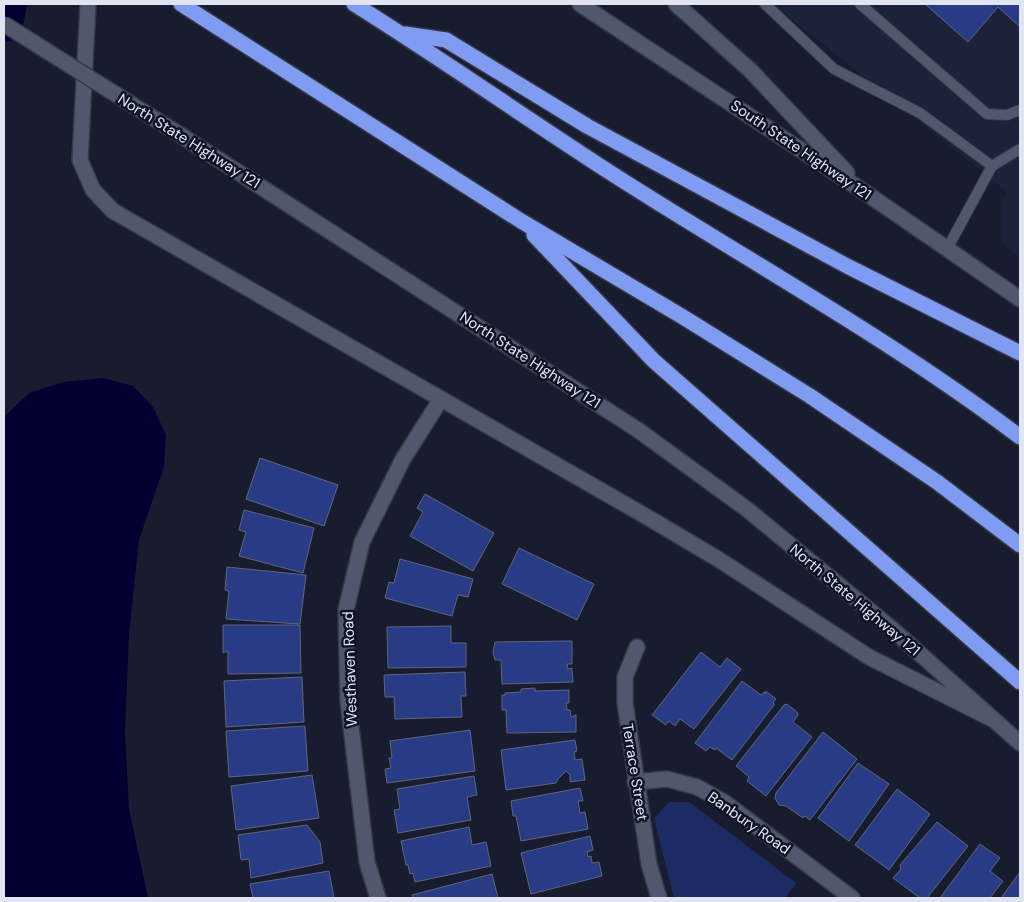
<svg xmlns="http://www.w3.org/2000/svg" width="1024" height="902" viewBox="0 0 1024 902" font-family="'DM Sans',sans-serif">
	<rect width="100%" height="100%" fill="#171d2e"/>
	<path fill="#1b223a" d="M773,4H1020V257L1003,245L1002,201L1007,192Z"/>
	<path fill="#1d2b65" d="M669,802H689L796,883L785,898H674L654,819Z"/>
	<path fill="#030033" d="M103,378L133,386L153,407L166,435L164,467L139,540L129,634L125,733L129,809L148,898H4V417L29,393L63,382Z"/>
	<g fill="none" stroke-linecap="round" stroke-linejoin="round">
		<path stroke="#030033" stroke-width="38" d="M4,23L8,4"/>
	</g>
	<g fill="#2a3b86" stroke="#5e667c">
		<path d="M925,4H1020V27L998,7L968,42Z"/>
		<path d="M260,458L338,485L324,526L246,499Z"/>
		<path d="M425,494L494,533L473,571L410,536L423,512L417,508Z"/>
		<path d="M244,510L314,528L303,573L239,556L246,532L239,530Z"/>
		<path d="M519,548L594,584L577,620L502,584Z"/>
		<path d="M400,559L473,579L468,597L458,595L452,616L385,598L389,582L394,583Z"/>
		<path d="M227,567L306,575L300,624L226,619L229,591L225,590Z"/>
		<path d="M223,625H300L301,673L228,674V651L223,653Z"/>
		<path d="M451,626V643H466V667L388,668L387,627Z"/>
		<path d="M572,641V664H567L568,669L572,668L573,682L502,684L501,660H495L493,652L495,642Z"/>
		<path d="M701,652L720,667L727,658L741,669L694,729L680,719L675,726L669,721L666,725L652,715Z"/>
		<path d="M465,672L466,696H461L462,717L395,719L394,697H385L384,675Z"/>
		<path d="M302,677L304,722L226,727L224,681Z"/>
		<path d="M742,681L761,695L764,692L765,694L766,691L776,699L773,702L774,705L732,760L716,748L715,750L710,747L706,751L695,743Z"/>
		<path d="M535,688V691L569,690V703H566L567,710H570L571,717L576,715V732L507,733L506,710H502V695H505V693L521,692V689Z"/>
		<path d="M787,704L797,712L798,715L793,722L812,737L766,796L747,781L749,777L736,766L784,705Z"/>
		<path d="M305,726L308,771L229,777L226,731Z"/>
		<path d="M470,730L475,771L387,783L385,769L391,768L389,758H392L390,741Z"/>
		<path d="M823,732L857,759L810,820L805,816L803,818L786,806L779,805L775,798L776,793Z"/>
		<path d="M575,740L577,751L574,752L575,760L582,759L585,780L570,782V775L566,771L558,779L556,783L506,790L501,750Z"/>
		<path d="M858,763L889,784L849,841L818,818Z"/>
		<path d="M312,775L319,818L236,830L231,786Z"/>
		<path d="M474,776L477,795L467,797L471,820L398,833L394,810L400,809L397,789Z"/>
		<path d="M580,788L583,801H578L580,813L585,812L588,829L521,841L516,816H513L511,801Z"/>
		<path d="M897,789L930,814L889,870L855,845Z"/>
		<path d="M937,822L968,846L927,898H920L893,878L901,869L900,865Z"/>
		<path d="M307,825L320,842L323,863L251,878L249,859L241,860L238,835Z"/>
		<path d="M469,827L472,845L486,842L491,866L415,882L413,873L410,874L408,865H406L401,841Z"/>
		<path d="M590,836L593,850L587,852L588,857L591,856L592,863L599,862L602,876L531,894L521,853Z"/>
		<path d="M980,844L1000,858L990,871L1003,881L990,898H940Z"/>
		<path d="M329,871L334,898H253L250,884Z"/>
		<path d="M1020,872V898H1001Z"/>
		<path d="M492,874L498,898H413L412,895Z"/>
	</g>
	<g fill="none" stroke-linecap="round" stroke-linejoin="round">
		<defs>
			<g id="lane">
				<path d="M765,4L834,69L920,113L992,166"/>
				<path d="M860,4L987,114L1007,115L1020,110"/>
				<path d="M947,249L992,166L1020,149"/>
			</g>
			<g id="street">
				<path d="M637,647L625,677V703L649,864L659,898"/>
				<path d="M635,782L667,779L697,787L724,802L852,898"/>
				<path d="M378,898L367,862L348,701L346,610L362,542L403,459L441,399"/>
			</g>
			<g id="secondary">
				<path d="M88,4L80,160L93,190L113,211L642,514L718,559L869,657L994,720"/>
				<path d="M580,4L863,191L1020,299"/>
				<path d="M676,4L751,71L847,173"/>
				<path d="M182,136L638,430L748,510L891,628L1020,743"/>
			</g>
			<g id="highway">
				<path d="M181,4L521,221L683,317L810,396L937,482L1020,545"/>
				<path d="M354,4C442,59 527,119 614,175C750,262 892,340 1020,437"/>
				<path d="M405,34L446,40L587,126L847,266L1020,353"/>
				<path d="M534,235L654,361L1020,682"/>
			</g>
		</defs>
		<use href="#lane" stroke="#353846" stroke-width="12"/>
		<use href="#street" stroke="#353846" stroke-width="18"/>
		<use href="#secondary" stroke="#353846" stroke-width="18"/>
		<use href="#highway" stroke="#353846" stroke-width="18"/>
		<use href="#lane" stroke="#51586d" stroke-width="10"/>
		<use href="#street" stroke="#51586d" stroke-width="15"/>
		<use href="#secondary" stroke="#51586d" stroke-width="15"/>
		<use href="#highway" stroke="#7f9bf2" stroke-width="15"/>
		<defs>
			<path id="secondary-bridge" d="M4,24L182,136"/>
		</defs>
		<use href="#secondary-bridge" stroke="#353846" stroke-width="18" stroke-linecap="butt"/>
		<use href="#secondary-bridge" stroke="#51586d" stroke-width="15"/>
	</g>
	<g text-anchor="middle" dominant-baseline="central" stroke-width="5" stroke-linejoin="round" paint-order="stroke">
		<g font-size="15" fill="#e1e5f2" stroke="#0e1324">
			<text transform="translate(189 141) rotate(32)">North State Highway 121</text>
			<text transform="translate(801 150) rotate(34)">South State Highway 121</text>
			<text transform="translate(530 360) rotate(33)">North State Highway 121</text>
			<text transform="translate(855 600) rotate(40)">North State Highway 121</text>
			<text transform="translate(350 669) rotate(-92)">Westhaven Road</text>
			<text transform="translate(635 772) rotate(81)">Terrace Street</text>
			<text transform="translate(749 823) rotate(35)">Banbury Road</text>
		</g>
	</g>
	<rect width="1024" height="902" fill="none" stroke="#e1e5f2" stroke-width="10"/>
</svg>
